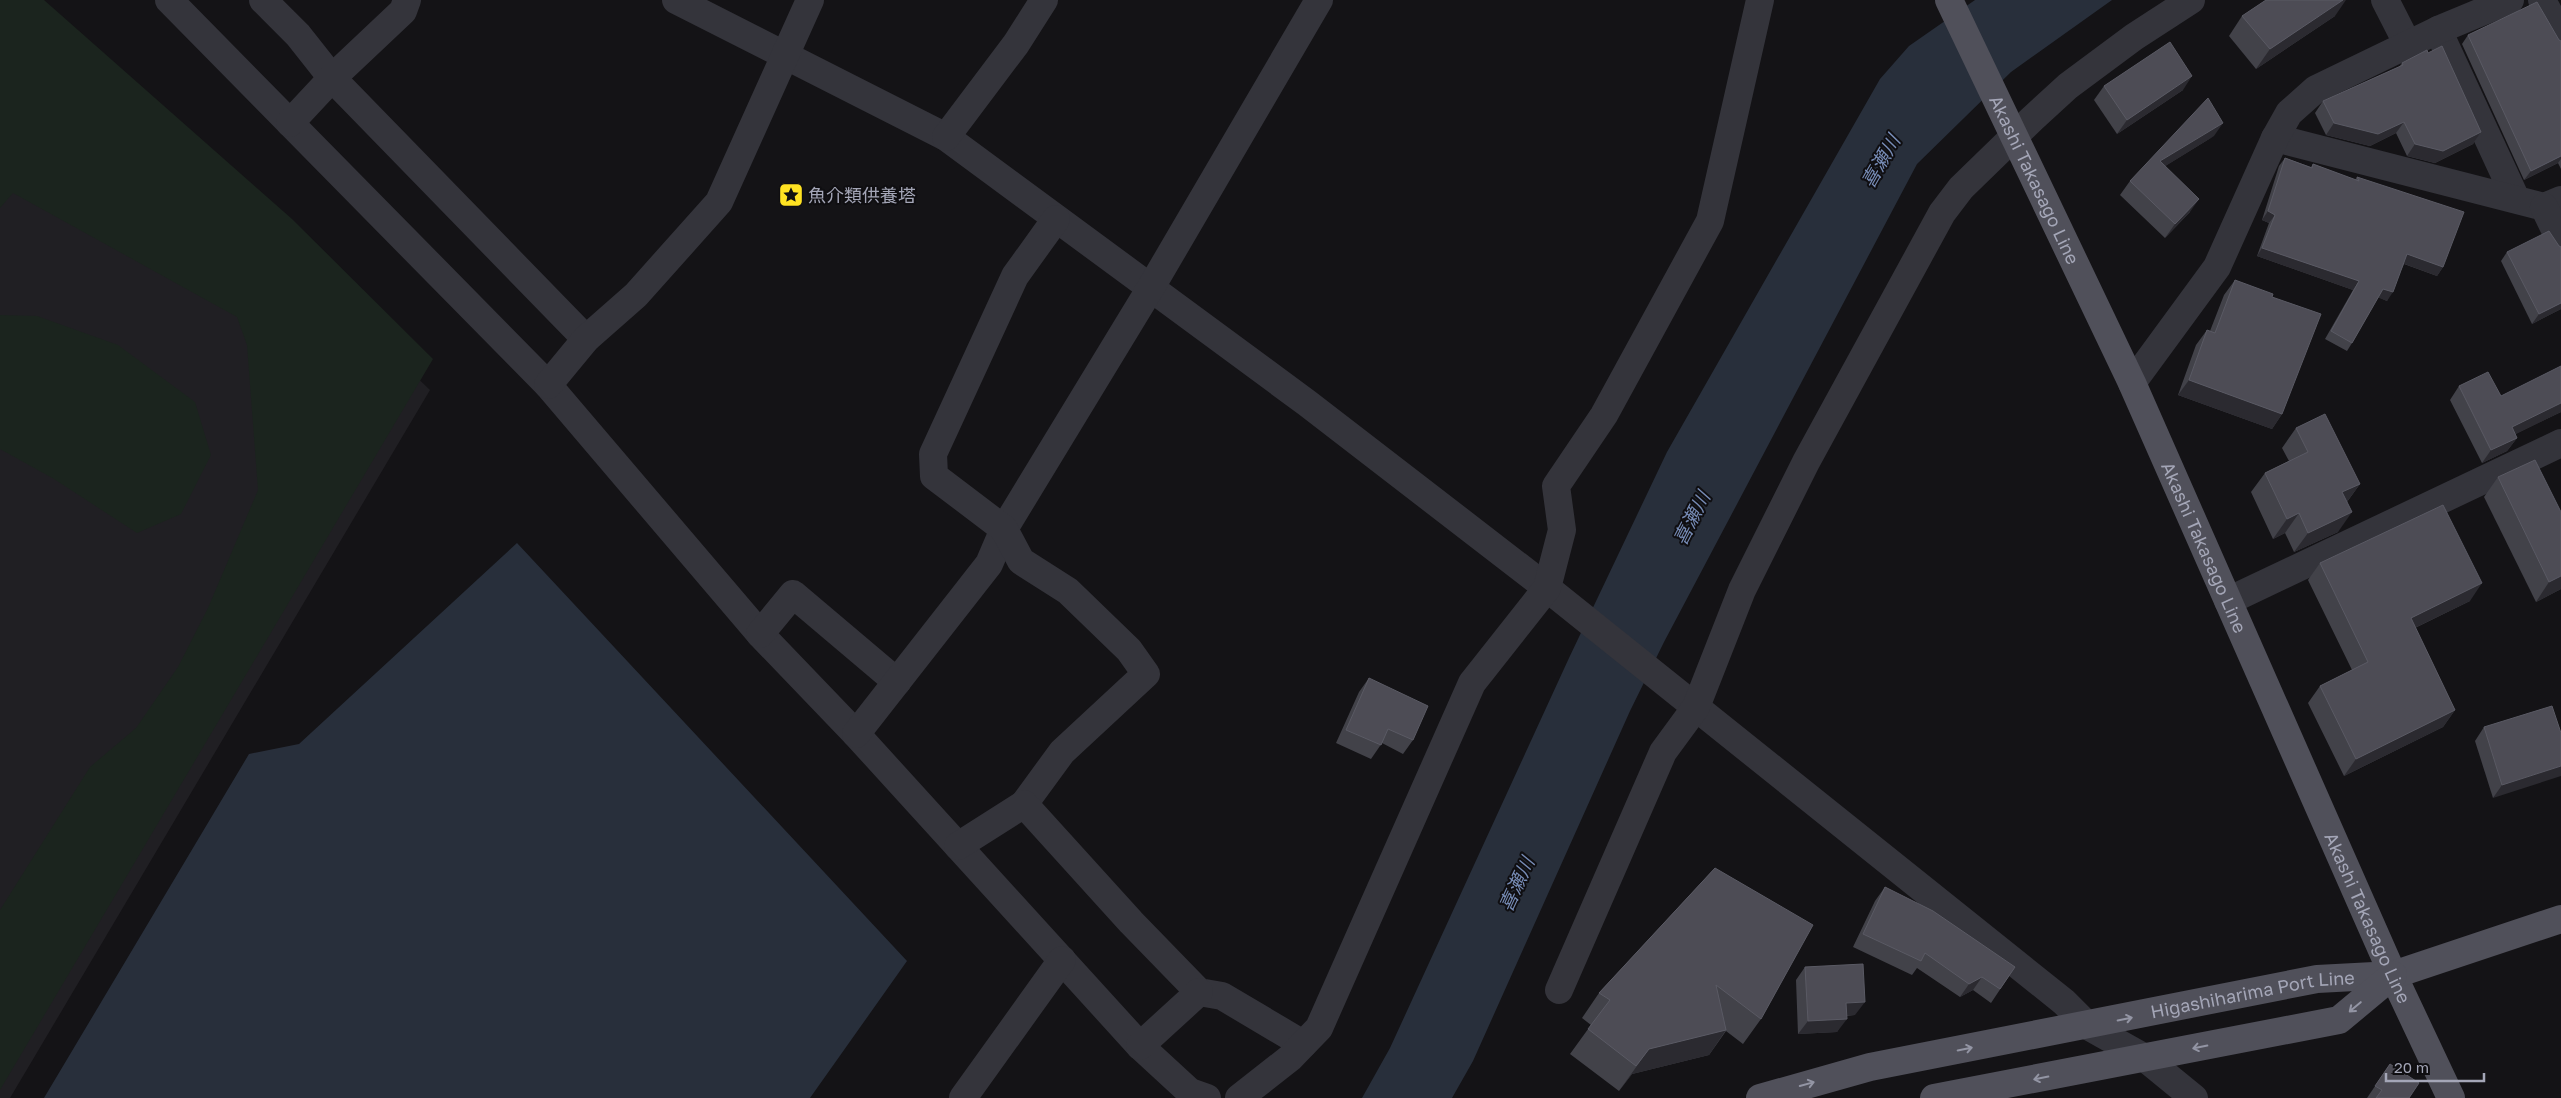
<svg xmlns="http://www.w3.org/2000/svg" width="2561" height="1098" viewBox="0 0 2561 1098" font-family="'Golos Text','Noto Sans JP',sans-serif">
	<rect width="100%" height="100%" fill="#141316"/>
	<path fill="#201f23" d="M0,0H9L203,173L430,390L10,1098H0Z"/>
	<g fill="#1b241e">
		<path d="M0,0H44L292,219L433,359L0,1090V910L90,767L136,728L178,667L208,608L258,490L247,345L237,317L13,193L0,208Z"/>
		<path d="M0,315L37,316L118,345L195,402L211,455L181,514L137,533L54,479L0,449Z"/>
	</g>
	<g fill="#282f3b">
		<path d="M1975,0H2112L2011,72L1917,164L1664,642L1630,711L1473,1061L1452,1098H1362L1390,1048L1569,658L1667,452L1880,79L1909,46Z"/>
		<path d="M517,543L907,961L810,1098H44L249,754L299,744Z"/>
	</g>
	<g fill="none" stroke-linecap="round" stroke-linejoin="round">
		<g stroke="#34343b" stroke-width="28">
			<path d="M169,0L548,385L760,634L856,734L1140,1046L1190,1092L1207,1098"/>
			<path d="M263,0L298,35L332,78L586,339"/>
			<path d="M676,0L946,137L1307,403L1547,588L2064,1002L2088,1026L2145,1058L2194,1098"/>
			<path d="M2385,0L2408,45"/>
			<path d="M2542,0L2561,36"/>
			<path d="M2438,30L2516,199"/>
			<path d="M290,123L332,78L403,11L407,0"/>
			<path d="M946,137L1016,44L1044,0"/>
			<path d="M2275,138L2544,207L2561,200"/>
			<path d="M2544,207L2561,242"/>
			<path d="M2132,383L2217,267L2275,138L2289,113L2316,89L2438,30L2510,0"/>
			<path d="M548,385L586,339L636,295L719,202L810,0"/>
			<path d="M2228,601L2561,443"/>
			<path d="M760,634L793,594L897,682"/>
			<path d="M856,734L989,564L1004,529L1150,289L1319,0"/>
			<path d="M1024,804L1062,752L1146,674L1129,650L1068,591L1021,561L1004,529L934,476L933,454L1015,276L1056,219"/>
			<path d="M958,846L1024,804L1131,922L1199,992L1222,996L1303,1044"/>
			<path d="M1559,990L1663,752L1696,707L1742,590L1806,462L1942,213L1961,188L2032,119L2068,86L2134,37L2191,0"/>
			<path d="M1140,1046L1199,992"/>
			<path d="M963,1098L1062,960"/>
			<path d="M1239,1098L1290,1058L1319,1028L1472,683L1547,588L1562,530L1556,486L1604,415L1710,221L1760,0"/>
		</g>
		<g stroke="#50505a" stroke-width="28">
			<path id="s1" d="M1949,0L2132,383L2393,975L2451,1098"/>
			<path id="s2" d="M1760,1098L1870,1067L2317,979L2393,975L2561,919"/>
			<path d="M1934,1098L2339,1020L2393,975"/>
		</g>
	</g>
	<g fill="#424249">
		<path d="M2242,16H2335L2256,69L2229,36Z"/>
		<path d="M2468,35L2559,40L2561,41V169L2558,163L2524,180L2462,44Z"/>
		<path d="M2428,53L2481,132L2473,144L2435,163L2407,156L2396,133L2370,146L2326,135L2315,113L2323,101L2399,67L2402,63Z"/>
		<path d="M2104,86L2183,90L2117,134L2094,100Z"/>
		<path d="M2214,136L2165,166L2190,212L2165,238L2120,195L2130,181Z"/>
		<path d="M2285,158L2311,167L2313,164L2355,180L2357,177L2443,267L2437,276L2404,264L2387,301L2378,297L2352,343L2347,351L2325,339L2353,290L2257,256L2269,223L2262,220L2279,166Z"/>
		<path d="M2559,246L2561,247V309L2532,324L2501,261L2507,252Z"/>
		<path d="M2235,280L2272,297L2282,414L2272,429L2178,395L2196,345L2207,330L2210,331L2224,295Z"/>
		<path d="M2459,386L2501,396L2561,412L2515,434L2517,438L2507,451L2482,463L2450,400Z"/>
		<path d="M2296,428L2360,484L2347,502L2338,532L2294,552L2285,533L2273,539L2251,492L2265,473L2289,461L2282,448Z"/>
		<path d="M2498,477L2561,589L2536,602L2484,497Z"/>
		<path d="M2320,563L2470,601L2415,628L2455,710L2443,727L2344,776L2308,703L2320,686L2352,670L2308,580Z"/>
		<path d="M1369,678L1413,740L1403,754L1382,743L1371,759L1336,743L1359,692Z"/>
		<path d="M2484,727L2561,733L2493,798L2475,741Z"/>
		<path d="M1715,868L1761,1019L1743,1044L1726,1031L1709,1055L1632,1074L1619,1091L1570,1054L1591,1025L1582,1018L1599,993Z"/>
		<path d="M1885,887L2015,967L1991,1003L1973,990L1960,997L1917,968L1912,975L1853,947L1875,901Z"/>
		<path d="M1805,967L1855,1015L1846,1016L1837,1032L1798,1034L1796,980Z"/>
		<path d="M2390,1064L2409,1098H2367Z"/>
	</g>
	<g fill="#2b2a30">
		<path d="M2343,0H2346L2335,16L2256,69L2270,49Z"/>
		<path d="M2192,76L2183,90L2117,134L2127,120Z"/>
		<path d="M2404,122L2396,133L2370,146L2326,135L2334,123Z"/>
		<path d="M2223,123L2214,136L2151,175L2160,161Z"/>
		<path d="M2481,132L2473,144L2435,163L2407,156L2415,144Z"/>
		<path d="M2561,156V159L2558,163L2524,180L2531,171Z"/>
		<path d="M2199,199L2190,212L2165,238L2175,224Z"/>
		<path d="M2268,211L2275,215L2269,223L2262,220Z"/>
		<path d="M2262,248L2359,281L2353,290L2257,256Z"/>
		<path d="M2407,254L2443,267L2437,276L2402,263Z"/>
		<path d="M2383,289L2393,292L2387,301L2377,297Z"/>
		<path d="M2561,303V309L2532,324L2539,314Z"/>
		<path d="M2189,380L2282,414L2272,429L2178,395Z"/>
		<path d="M2561,403V412L2502,441L2512,427Z"/>
		<path d="M2517,438L2507,451L2482,463L2491,450Z"/>
		<path d="M2360,484L2346,503L2342,492Z"/>
		<path d="M2352,512L2338,532L2294,552L2308,533Z"/>
		<path d="M2299,513L2285,533L2273,539L2287,519Z"/>
		<path d="M2561,576V589L2536,602L2549,582Z"/>
		<path d="M2482,583L2470,601L2398,636L2411,618Z"/>
		<path d="M2455,710L2443,727L2344,776L2356,759Z"/>
		<path d="M2561,766V776L2493,798L2502,785Z"/>
		<path d="M1982,977L1973,990L1960,997L1969,984Z"/>
		<path d="M1865,1002L1855,1015L1836,1016L1846,1003Z"/>
		<path d="M1847,1019L1837,1032L1798,1034L1808,1021Z"/>
		<path d="M1726,1030L1709,1055L1632,1074L1619,1091L1649,1049Z"/>
	</g>
	<g fill="#4d4c55" stroke="#5a5a64">
		<path d="M2266,0H2343L2270,49L2242,16Z"/>
		<path d="M2537,2L2559,40L2561,41V156L2531,171L2468,35Z"/>
		<path d="M2170,42L2192,76L2127,120L2104,86Z"/>
		<path d="M2442,46L2481,132L2443,151L2415,144L2404,122L2378,134L2334,123L2323,101L2403,65L2402,63L2427,50L2428,53Z"/>
		<path d="M2208,98L2223,123L2160,161L2199,199L2175,224L2130,181Z"/>
		<path d="M2285,158L2312,168L2313,164L2359,181L2357,177L2464,212L2443,267L2407,254L2393,292L2383,289L2352,343L2331,331L2359,281L2262,248L2275,215L2268,211Z"/>
		<path d="M2549,231L2559,246L2561,247V303L2539,314L2507,252Z"/>
		<path d="M2235,280L2273,294L2272,297L2321,314L2282,414L2189,380L2207,330L2215,333Z"/>
		<path d="M2561,366V403L2512,427L2517,438L2491,450L2459,386L2488,372L2501,396Z"/>
		<path d="M2325,414L2360,484L2342,492L2352,512L2308,533L2299,513L2287,519L2265,473L2308,452L2296,428Z"/>
		<path d="M2535,460L2561,512V576L2549,582L2498,477Z"/>
		<path d="M2443,505L2482,583L2411,618L2455,710L2356,759L2320,686L2368,662L2320,563Z"/>
		<path d="M1369,678L1428,706L1413,740L1388,729L1381,745L1346,730Z"/>
		<path d="M2552,706L2561,733V766L2502,785L2484,727Z"/>
		<path d="M1715,868L1813,925L1761,1019L1716,985L1726,1030L1649,1049L1636,1066L1588,1029L1610,1000L1599,993Z"/>
		<path d="M1885,887L1933,911L2015,967L2000,989L1982,977L1969,984L1925,953L1921,961L1863,934Z"/>
		<path d="M1863,964L1865,1002L1846,1003L1847,1019L1808,1021L1805,967Z"/>
		<path d="M2390,1064L2419,1083L2409,1098H2376L2382,1090L2375,1086Z"/>
	</g>
	<defs><path id="oneway-shaft" d="M-6 0H5M1.5-3L5.5 0L1.5 3" fill="none" stroke-width="1.6" stroke-linecap="round" stroke-linejoin="round" transform="scale(1.25)"/></defs>
	<g stroke="#9395a4">
		<use href="#oneway-shaft" transform="translate(2355 1007) rotate(140)"/>
		<use href="#oneway-shaft" transform="translate(2125 1019) rotate(-12)"/>
		<use href="#oneway-shaft" transform="translate(2200 1047) rotate(169)"/>
		<use href="#oneway-shaft" transform="translate(1965 1049) rotate(-11)"/>
		<use href="#oneway-shaft" transform="translate(2041 1078) rotate(169)"/>
		<use href="#oneway-shaft" transform="translate(1807 1084) rotate(-15)"/>
	</g>
	<defs>
		<symbol id="sight-square" viewBox="-11 -11 22 22"><rect x="-9" y="-9" width="18" height="18" rx="4" fill="#ffe222" stroke="#0f0e11"/><path d="M0-6L1.8-2.2L6-1.7L2.9 1.2L3.7 5.4L0 3.3L-3.7 5.4L-2.9 1.2L-6-1.7L-1.8-2.2Z" fill="#111"/></symbol>
	</defs>
	<g fill-rule="evenodd">
		<use href="#sight-square" x="777" y="181" width="28" height="28"/>
	</g>
	<g text-anchor="middle" dominant-baseline="central" stroke-width="4" stroke-linejoin="round" paint-order="stroke">
		<g font-size="18" fill="#a4a6b7" stroke="#0f0e11">
			<text stroke="none"><textPath href="#s1" startOffset="199">Akashi Takasago Line</textPath></text>
			<text stroke="none"><textPath href="#s1" startOffset="604">Akashi Takasago Line</textPath></text>
			<text stroke="none"><textPath href="#s1" startOffset="1009">Akashi Takasago Line</textPath></text>
			<text stroke="none"><textPath href="#s2" startOffset="504">Higashiharima Port Line</textPath></text>
		</g>
		<g font-size="18" fill="#a4a6b7" stroke="#0f0e11" text-anchor="start">
			<text x="808" y="195">魚介類供養塔</text>
		</g>
		<g font-size="19" font-style="italic" fill="#778cb6" stroke="#0f0e11">
			<text transform="translate(1880 161) rotate(-60)">喜瀬川</text>
			<text transform="translate(1691 518) rotate(-63)">喜瀬川</text>
			<text transform="translate(1516 884) rotate(-65)">喜瀬川</text>
		</g>
	</g>
	<path d="M2386 1073v8h98v-8" fill="none" stroke="#a4a6b7" stroke-width="2.5"/>
	<text x="2394" y="1073" font-size="15" fill="#a4a6b7" stroke="#0f0e11" stroke-width="4" paint-order="stroke">20 m</text>
</svg>
